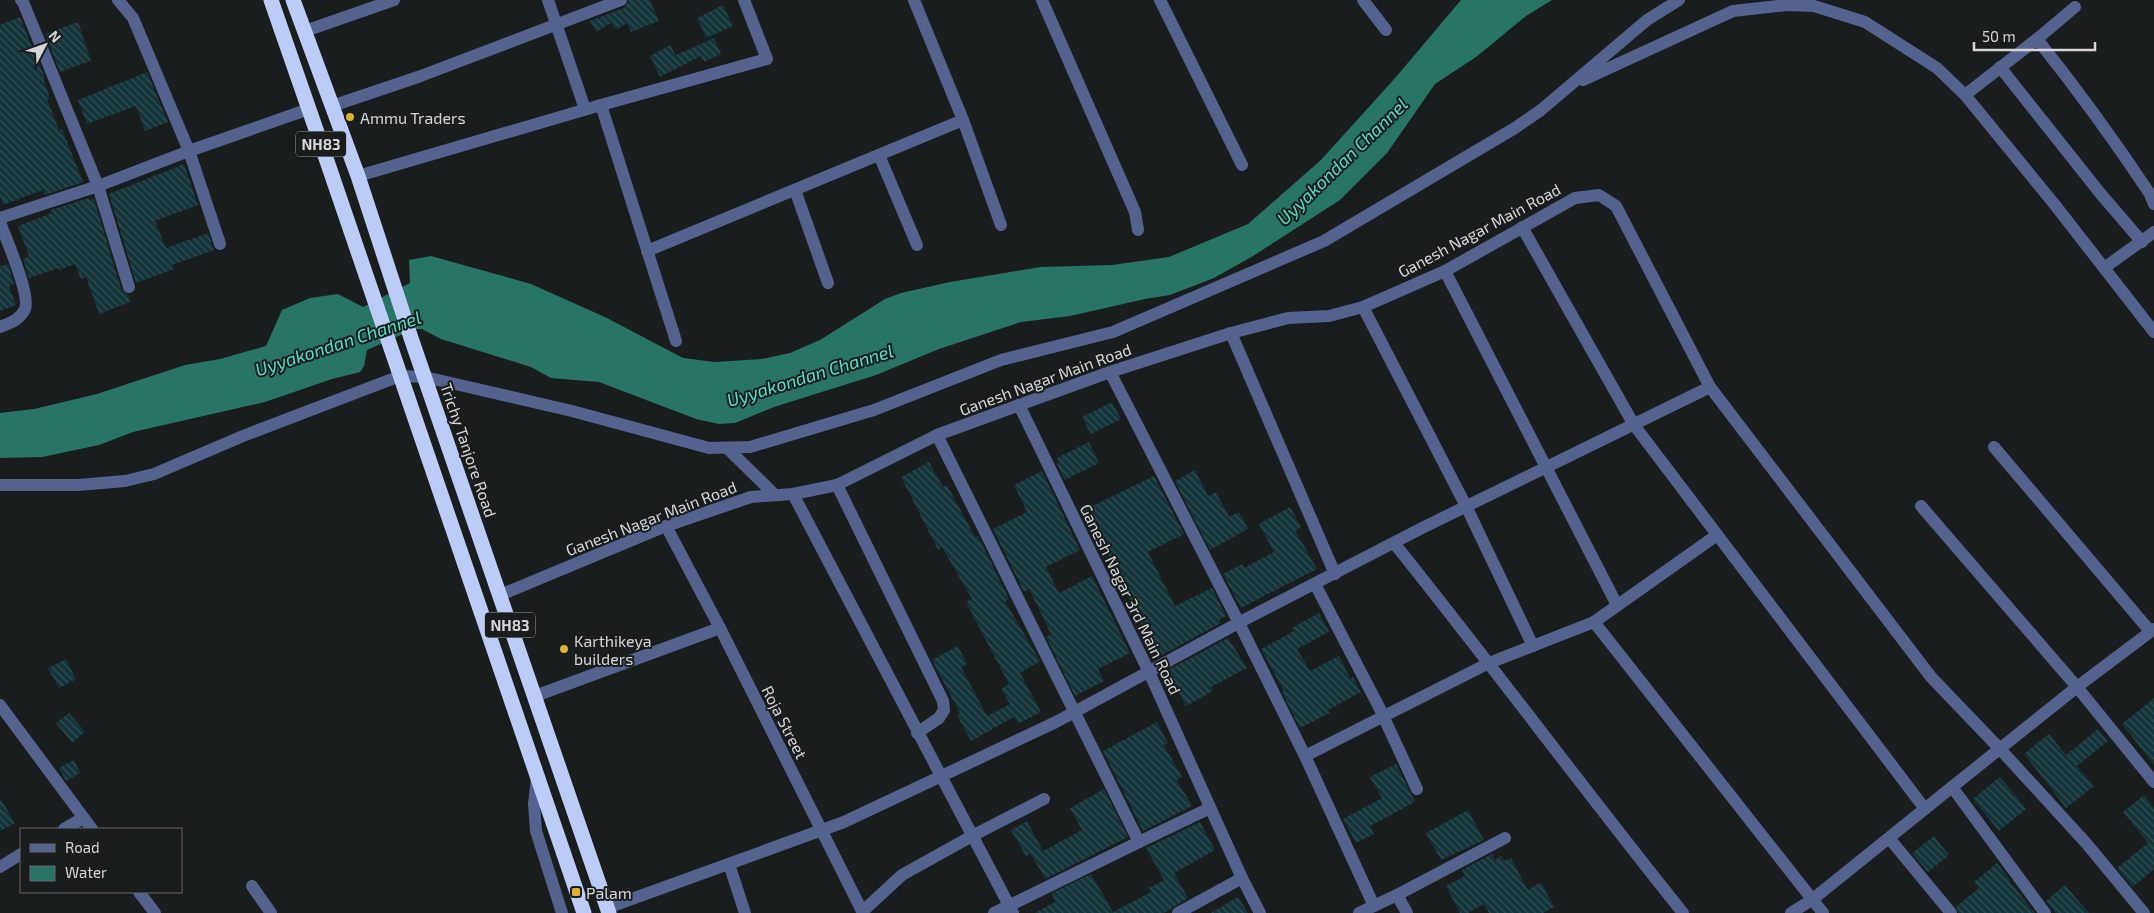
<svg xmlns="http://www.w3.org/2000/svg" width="2154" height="913" viewBox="0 0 2154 913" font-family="'Exo 2',sans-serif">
	<defs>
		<pattern id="building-back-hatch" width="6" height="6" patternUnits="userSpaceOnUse" patternTransform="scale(1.25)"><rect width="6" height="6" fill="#133439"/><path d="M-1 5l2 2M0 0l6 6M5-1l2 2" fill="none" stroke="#345155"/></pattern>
	</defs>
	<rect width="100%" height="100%" fill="#1a1d1e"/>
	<path fill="#287566" d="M1461,0H1552L1526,16L1476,57L1435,84L1387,153L1340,200L1253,256L1214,278L1170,295L1145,299L1070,316L1021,322L939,349L876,375L774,407L735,423L719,424L696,419L599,382L551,378L531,367L441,339L422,329H414L367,350L364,366L360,372L332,379L265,402L133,432L99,445L42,457L0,458V413L34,409L97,394L185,365L220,359L266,346L282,310L310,298L338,294L363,307L410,283L409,260L431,256L531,284L607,318L683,358L715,362L762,359L790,353L820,340L885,299L901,293L950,282L1041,267L1112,265L1169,257L1248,224L1321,160L1396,77Z"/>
	<g fill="url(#building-back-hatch)">
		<path d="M629,0H650L659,21L631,32L627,23L616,30L611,23L596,32L590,21L624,8Z"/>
		<path d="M723,5L733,26L706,38L697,18Z"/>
		<path d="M20,17L45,78H43L50,98L47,99L59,130L62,129L83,182L45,195L43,190L3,205L0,196V25Z"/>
		<path d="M78,22L91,61L60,72L45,34Z"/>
		<path d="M714,38L721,54L704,62L701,56L660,77L650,56L670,45L676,55Z"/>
		<path d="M147,72L168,122L145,131L136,106L87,124L78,100Z"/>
		<path d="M184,164L198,205L155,221L166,248L208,233L214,250L172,265L174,269L136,283L109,194Z"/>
		<path d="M89,198V200L94,199L121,289L128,295L130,302L99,314L86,277L81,279L75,264L59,270L58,268L29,278L23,259L29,256L18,226L52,213L51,210Z"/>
		<path d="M0,264L2,266L8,264L14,284L9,286L16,305L0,311Z"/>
		<path d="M1112,402L1121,419L1091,434L1082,417Z"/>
		<path d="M1089,442L1099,463L1065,480L1057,464L1059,462L1057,458Z"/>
		<path d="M929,462L943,487L947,485L975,537L978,536L1009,599L1006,601V603L1040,661L1020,673L1041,712L1018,724L1014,717L971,741L957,715L960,713L932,660L958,646L967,664L961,667L987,716L1010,704L1001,689L1009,684L966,602L972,599L942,547L938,550L901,477Z"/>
		<path d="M1195,470L1208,496L1216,492L1229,517L1239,512L1248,529L1210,550L1175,481Z"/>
		<path d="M1042,471L1080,550L1046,567L1059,593L1092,576L1130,653L1098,669L1104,681L1075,696L1046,637L1051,634L1029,589L1024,592L993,529L1027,512L1014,485Z"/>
		<path d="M1154,476L1184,534L1148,552L1175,606L1212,588L1226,616L1219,620L1221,623L1160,656L1156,649L1154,651L1101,540L1095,543L1080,512Z"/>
		<path d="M1290,507L1301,527L1295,530L1317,569L1241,608L1223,574L1242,564L1244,568L1274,552L1259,524Z"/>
		<path d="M1319,613L1329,632L1297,649L1310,671L1339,656L1350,678L1353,677L1361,692L1328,710L1330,713L1300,728L1282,692L1284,691L1261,649L1294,631L1292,628Z"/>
		<path d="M1228,638L1247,668L1211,687L1213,691L1186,706L1168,670Z"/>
		<path d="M66,659L76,679L59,688L48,668Z"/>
		<path d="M2154,698V765L2122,724Z"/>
		<path d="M69,713L85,732L72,743L56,723Z"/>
		<path d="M1157,722L1168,743L1164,745L1182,777L1177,780L1192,806L1143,831L1103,751Z"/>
		<path d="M2098,729L2108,741L2077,766L2094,786L2066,808L2024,754L2049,734L2066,755Z"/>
		<path d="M74,760L80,773L66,781L59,768Z"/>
		<path d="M1396,764L1415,802L1370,826L1374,834L1356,843L1343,819L1382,798L1370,777Z"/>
		<path d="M2000,777L2026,809L1999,831L1973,799Z"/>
		<path d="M1104,789L1128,837L1045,879L1031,854L1026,856L1011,830L1027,821L1043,851L1082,830L1070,808Z"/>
		<path d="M2144,795L2154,808V869L2133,887L2117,868L2148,843L2123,812Z"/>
		<path d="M0,798L15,823L0,831Z"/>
		<path d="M1468,810L1484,840L1441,860L1426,833Z"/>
		<path d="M1200,822L1215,850L1174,873L1188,898L1171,909L1164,913H1035L1055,902L1052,893L1091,874L1113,912L1151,892L1149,888L1164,880L1146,848Z"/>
		<path d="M1934,836L1949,855L1928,872L1912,853Z"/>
		<path d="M1492,854L1495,860L1501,856L1504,861L1511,858L1528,890L1541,882L1554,907L1543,913H1489L1484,904L1468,913H1460L1446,886L1465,876L1462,870Z"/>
		<path d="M1997,863L2010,880L2009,881L2035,913H1959L1956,907L1979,888L1974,882Z"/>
		<path d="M2065,885L2075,897L2089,913H2056L2046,901Z"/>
		<path d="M1238,897L1248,913H1211Z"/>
	</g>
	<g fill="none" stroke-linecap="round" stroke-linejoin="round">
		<g stroke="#53638e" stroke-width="12">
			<path d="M21,0L23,2L98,186L129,287"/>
			<path d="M118,0L133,18L189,151L220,244"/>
			<path d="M548,0L585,109"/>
			<path d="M914,0L963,120L1001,225"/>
			<path d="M1042,0L1135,212L1138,230"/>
			<path d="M1160,0L1242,165"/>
			<path d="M1363,0L1386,30"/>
			<path d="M2075,7L2037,39C2077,89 2114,140 2150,194L2154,204"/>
			<path d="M305,31L394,0"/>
			<path d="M2000,67L2100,193L2142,242"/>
			<path d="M1583,80L1733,11L1787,5L1814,6L1865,22L1937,68L1965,95L2055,205L2154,332"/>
			<path d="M1965,95L2037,39"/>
			<path d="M601,105L767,59L744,0"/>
			<path d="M332,106L418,77L621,0"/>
			<path d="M879,155L917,245"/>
			<path d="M358,176L601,105L676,341"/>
			<path d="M795,190L828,283"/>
			<path d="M0,218L98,186L189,151L309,109"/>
			<path d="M0,222C6,239 31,295 25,309C20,320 10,323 0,327"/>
			<path d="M1522,227L1634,425L1925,809"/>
			<path d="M647,251L963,120"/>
			<path d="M2104,268L2154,232"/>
			<path d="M1445,271L1617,605"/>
			<path d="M1363,307L1466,506L1533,646"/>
			<path d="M1231,333L1335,574"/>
			<path d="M1110,372L1239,623L1305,756L1374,906"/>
			<path d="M1019,405L1149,672L1242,878L1260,913"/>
			<path d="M937,435L1139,842L994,913"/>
			<path d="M1994,447L2150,631"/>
			<path d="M727,448L775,495"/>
			<path d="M0,485H78L125,481L154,474L243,436L400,376L425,377L572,411L709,448L750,447L874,410L1001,360L1113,332L1324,241L1515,128L1541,110L1647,20L1679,0"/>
			<path d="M837,485L943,701L944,710L939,718L917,733"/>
			<path d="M793,494L1013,913"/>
			<path d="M1921,506L2077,687L2154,782"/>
			<path d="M666,526L720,628L863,913"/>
			<path d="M1394,543C1492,665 1585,791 1683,913"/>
			<path d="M1315,584L1379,707L1417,789"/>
			<path d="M500,595L666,526L751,497L793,494L837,485L937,435L1110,372L1231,333L1288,318L1329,316L1363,307L1445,271L1575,198L1599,195L1616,206L1710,387L1931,677L2000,749L2086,843L2144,913"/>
			<path d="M1594,622L1823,913"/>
			<path d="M535,696L720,628"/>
			<path d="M0,705L92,829"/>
			<path d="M1305,756L1489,663L1594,622L1717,535"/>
			<path d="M537,777L534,804L536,831L562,913"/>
			<path d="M1952,787L2077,687L2154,629"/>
			<path d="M64,829L83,818"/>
			<path d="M1889,838L1951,913"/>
			<path d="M1139,842L1210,808"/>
			<path d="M729,864L745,913"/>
			<path d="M0,867L21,854"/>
			<path d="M252,886L271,913"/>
			<path d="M139,892L155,913"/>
			<path d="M607,908L844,822L1056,722L1242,621L1422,528L1710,387"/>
			<path d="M862,912L902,875L972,836L1044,799"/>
			<path d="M1178,913L1242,878"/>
			<path d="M1359,913L1397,895"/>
			<path d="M1407,913L1397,895L1505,838"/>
			<path d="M1791,913L1813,899L1952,787L2045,913"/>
		</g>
		<g stroke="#bbccf6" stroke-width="15">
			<path d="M271,0L328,164L584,913"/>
			<path d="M293,0L358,176L411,338L609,913"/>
		</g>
	</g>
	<g fill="#ddb233" stroke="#1a1d1e" stroke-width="2">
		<circle cx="350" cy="117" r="5"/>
		<circle cx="564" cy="649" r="5"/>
		<rect x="571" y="887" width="10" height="10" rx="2.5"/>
	</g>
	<g text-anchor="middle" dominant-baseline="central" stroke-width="4" stroke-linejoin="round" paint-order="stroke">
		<g fill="#1a1d1e" stroke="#9d9ea0" stroke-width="1">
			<rect x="296" y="131.5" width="50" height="25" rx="4"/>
			<rect x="485" y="612.5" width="50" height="25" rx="4"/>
		</g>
		<g font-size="15" font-weight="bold" fill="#d5d6d8">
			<text x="321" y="144">NH83</text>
			<text x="510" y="625">NH83</text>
		</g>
		<g font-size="16" fill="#d5d6d8" stroke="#1a1d1e" text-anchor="start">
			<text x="360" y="117">Ammu Traders</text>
			<text x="574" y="640">Karthikeya<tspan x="574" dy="18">builders</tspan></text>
			<text x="586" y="892">Palam</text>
		</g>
		<g font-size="16" fill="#d5d6d8" stroke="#1a1d1e">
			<text transform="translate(1479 230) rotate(-28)">Ganesh Nagar Main Road</text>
			<text transform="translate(1045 379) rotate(-20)">Ganesh Nagar Main Road</text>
			<text transform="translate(469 450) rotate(71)">Trichy Tanjore Road</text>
			<text transform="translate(651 518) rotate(-21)">Ganesh Nagar Main Road</text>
			<text transform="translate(1131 599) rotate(64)">Ganesh Nagar 3rd Main Road</text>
			<text transform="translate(785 722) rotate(63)">Roja Street</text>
		</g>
		<g font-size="18" font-style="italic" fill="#52e0c6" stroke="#1a1d1e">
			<text transform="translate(1342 161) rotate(-44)">Uyyakondan Channel</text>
			<text transform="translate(338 343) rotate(-18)">Uyyakondan Channel</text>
			<text transform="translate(810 375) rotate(-17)">Uyyakondan Channel</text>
		</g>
	</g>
	<rect x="20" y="828" width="162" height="65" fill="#1a1d1e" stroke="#656768"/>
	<rect x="30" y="844" width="25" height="8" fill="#53638e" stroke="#656768"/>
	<text x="65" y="853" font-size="15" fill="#d5d6d8">Road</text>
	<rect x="30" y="866" width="25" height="15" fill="#287566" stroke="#656768"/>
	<text x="65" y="878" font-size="15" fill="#d5d6d8">Water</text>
	<g transform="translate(45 45) rotate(49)" stroke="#1a1d1e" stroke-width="4" paint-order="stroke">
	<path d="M0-4L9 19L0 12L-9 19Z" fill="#d5d6d8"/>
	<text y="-8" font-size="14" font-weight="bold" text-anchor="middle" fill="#d5d6d8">N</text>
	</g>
	<path d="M1974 42v8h121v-8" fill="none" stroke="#d5d6d8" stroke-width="2.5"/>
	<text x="1982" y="42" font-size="15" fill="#d5d6d8" stroke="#1a1d1e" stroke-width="4" paint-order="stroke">50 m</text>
</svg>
